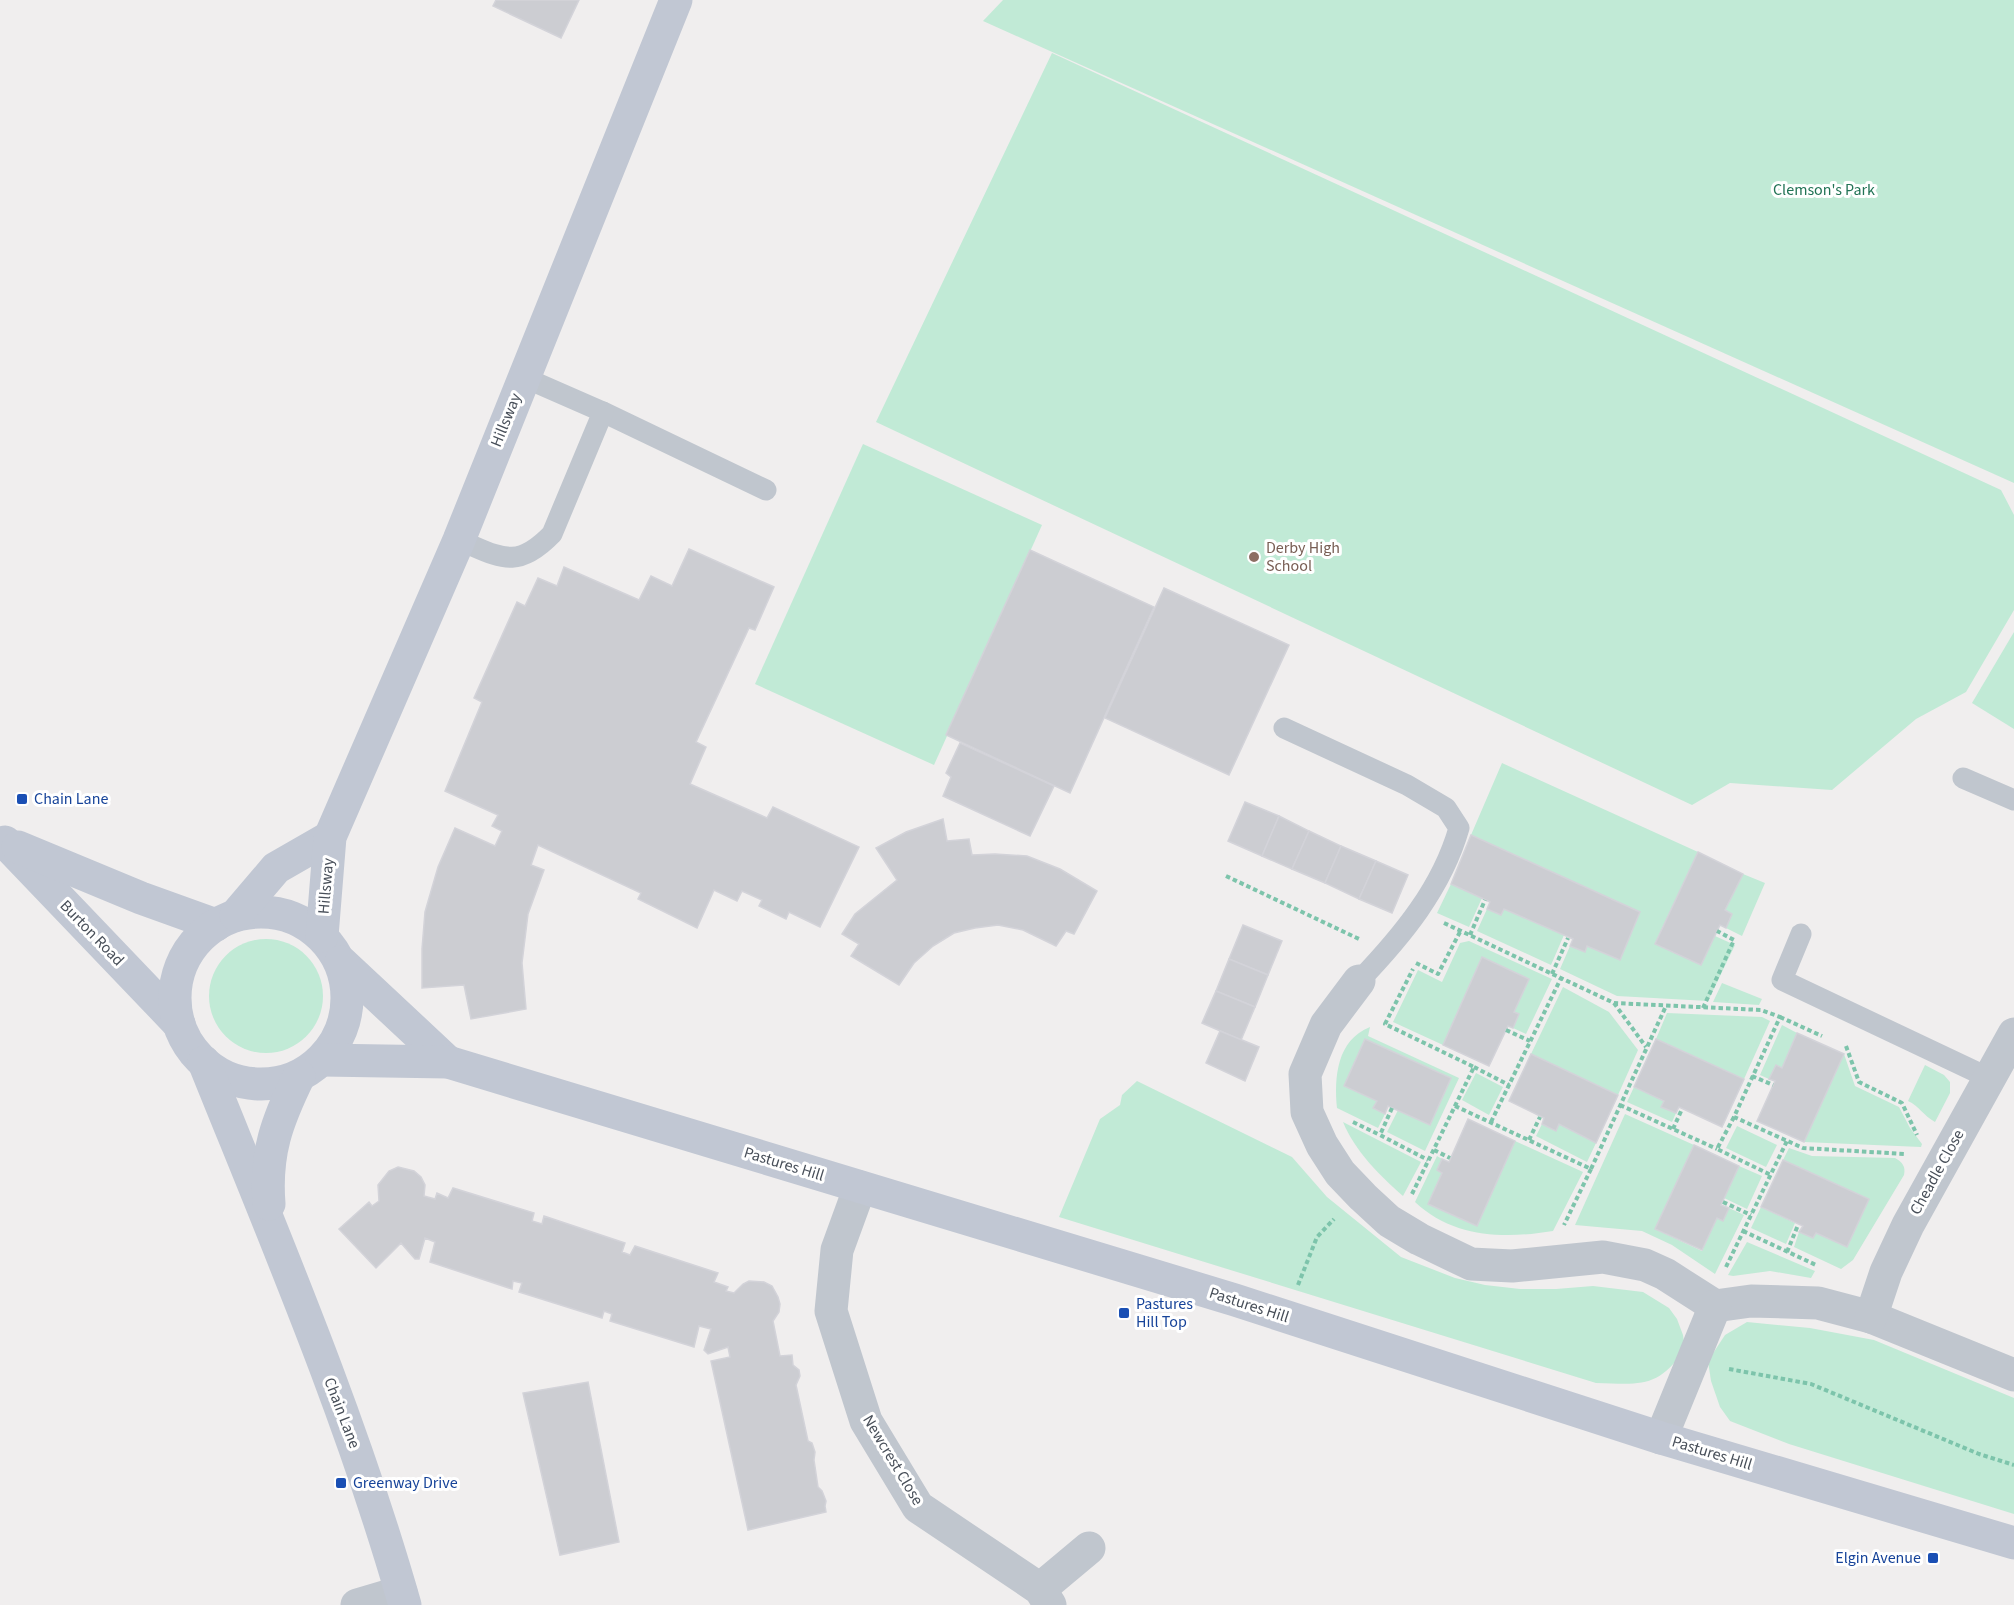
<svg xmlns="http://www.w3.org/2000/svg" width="2014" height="1605" viewBox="0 0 2014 1605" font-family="'Source Sans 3',sans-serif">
	<rect width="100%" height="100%" fill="#f0eeee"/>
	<g fill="#c1ead6">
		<path d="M1003,0H2014V483L983,21Z"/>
		<path d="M1052,53L2001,490L2014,515V610L1966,692L1916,719L1832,790L1730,783L1692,805L876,422Z"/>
		<path d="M863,444L1042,525L934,765L755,684Z"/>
		<path d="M2014,632V729L1972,703Z"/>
		<path d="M1502,763L1698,852L1655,943L1701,965L1715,936L1735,945L1708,1001L1617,996L1560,969L1570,946L1585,952L1587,946L1620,960L1640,912L1471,835Z"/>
		<path d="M1743,874L1765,883L1742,936L1726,928L1732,914L1725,910Z"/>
		<path d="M1451,884L1482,898L1469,927L1437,913Z"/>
		<path d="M1487,909L1501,915L1504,909L1564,935L1551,965L1477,931Z"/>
		<circle cx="266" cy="996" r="57"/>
		<path d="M1469,941L1552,979L1526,1034L1513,1028L1519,1014L1514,1012L1529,979L1482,958L1443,1045L1393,1022L1418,970L1442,982L1460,943Z"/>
		<path d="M1722,983L1762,999L1759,1005L1713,1002Z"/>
		<path d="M1563,987L1609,1012L1638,1050L1618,1095L1531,1054Z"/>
		<path d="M1667,1013L1762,1017L1770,1021L1744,1079L1656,1039Z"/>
		<path d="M1782,1025L1797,1033L1782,1068L1776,1065L1769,1079L1760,1075Z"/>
		<path d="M1370,1027L1368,1036L1459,1078L1425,1151L1387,1132L1398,1110L1430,1125L1377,1101L1373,1108L1385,1114L1378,1128L1337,1108C1334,1077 1337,1040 1370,1027Z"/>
		<path d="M1844,1054L1855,1086L1899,1107L1910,1128L1922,1144L1921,1147L1804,1142Z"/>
		<path d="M1925,1065L1944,1075L1950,1082V1093L1935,1122C1924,1116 1919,1106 1908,1101Z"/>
		<path d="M1476,1073L1503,1087L1489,1115L1462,1100Z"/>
		<path d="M1137,1081L1292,1157L1327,1197L1401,1257L1455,1278L1485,1285L1520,1289H1556L1593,1286L1643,1292L1669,1308L1677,1319L1683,1335L1685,1349C1657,1389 1641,1384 1596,1383L1059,1217L1100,1119L1120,1105L1122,1095Z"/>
		<path d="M1634,1087L1664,1101L1662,1107L1676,1113L1672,1122L1627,1102Z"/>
		<path d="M1625,1114L1694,1145L1655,1229L1702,1251L1717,1218L1723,1221L1729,1208L1744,1215L1715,1274L1672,1245L1642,1231L1575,1225Z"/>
		<path d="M1343,1122L1421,1162L1403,1196C1380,1176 1355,1151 1343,1122Z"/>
		<path d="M1542,1124L1555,1131L1559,1124L1596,1143L1587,1162L1536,1136Z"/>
		<path d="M1737,1126L1777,1145L1766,1167L1726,1148Z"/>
		<path d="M1515,1141L1583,1172L1553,1231C1505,1239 1453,1238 1415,1202L1437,1156L1442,1159V1173L1477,1226Z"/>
		<path d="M1789,1148L1812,1156L1895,1158C1902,1162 1906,1166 1904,1175L1853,1260L1841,1269L1794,1247L1799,1232L1813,1238L1816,1233L1783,1160Z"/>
		<path d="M1739,1166L1762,1176L1747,1209L1724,1198Z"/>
		<path d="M1761,1207L1795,1223L1786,1244L1751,1228Z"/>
		<path d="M1747,1242L1815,1271L1811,1278L1770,1271L1733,1276L1728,1275Z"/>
		<path d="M1747,1322L1810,1328L1874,1340L2014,1398V1514L1789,1444L1730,1421L1720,1407L1711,1381L1708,1361L1725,1335Z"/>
	</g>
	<g fill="#cccdd2" stroke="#d3d3d9" stroke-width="1.5">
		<path d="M496,0H579L561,38L493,6Z"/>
		<path d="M689,549L774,587L755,630L749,628L696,742L706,747L690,784L767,818L773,807L859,847L820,927L789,912L786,919L759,906L762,900L742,891L737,901L714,890L697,928L638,899L641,893L538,845L531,865L544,870L528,914L522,963L526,1009L471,1019L464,985L422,988V949L425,912L438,867L455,828L495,846L502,831L492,826L498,815L445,791L482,702L474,698L517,602L525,606L538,578L557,586L564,567L639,600L651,576L672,586Z"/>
		<path d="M1030,550L1154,607L1070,793L946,735Z"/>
		<path d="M1164,588L1289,645L1229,775L1105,718Z"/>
		<path d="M960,743L1054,786L1030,836L943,796L951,777L946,773Z"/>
		<path d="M1245,802L1279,816L1262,856L1228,841Z"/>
		<path d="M1279,816L1309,831L1292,869L1262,856Z"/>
		<path d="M943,819L947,841L969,839L972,855L995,854L1027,856L1060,869L1097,891L1074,934L1066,931L1056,946L1023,930L998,925L975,928L954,933L933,946L914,963L899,985L851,956L859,944L842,934L855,914L897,880L876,848L906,832Z"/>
		<path d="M1309,831L1341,846L1325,883L1292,869Z"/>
		<path d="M1471,835L1640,912L1620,960L1587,946L1585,952L1570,946L1573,939L1504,909L1501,915L1487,909L1490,902L1451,884Z"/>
		<path d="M1341,846L1376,861L1359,899L1325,883Z"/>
		<path d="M1698,852L1743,874L1725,910L1732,914L1726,928L1720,925L1701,965L1655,944Z"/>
		<path d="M1376,861L1408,875L1392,913L1359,899Z"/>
		<path d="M1243,925L1282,941L1268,975L1229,959Z"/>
		<path d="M1482,957L1529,979L1514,1012L1519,1014L1513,1028L1508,1026L1489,1066L1443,1045Z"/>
		<path d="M1229,959L1268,975L1255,1007L1216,991Z"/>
		<path d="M1216,991L1255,1007L1241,1040L1202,1023Z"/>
		<path d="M1220,1031L1259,1047L1245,1081L1206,1063Z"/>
		<path d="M1797,1033L1844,1054L1804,1142L1757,1121L1775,1081L1769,1079L1776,1065L1782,1068Z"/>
		<path d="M1365,1039L1451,1078L1430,1125L1388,1106L1385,1114L1373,1108L1377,1101L1344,1086Z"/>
		<path d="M1656,1039L1744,1079L1722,1127L1679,1107L1676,1113L1661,1107L1664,1101L1634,1087Z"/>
		<path d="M1531,1054L1618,1095L1596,1143L1559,1124L1556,1131L1542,1124L1544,1118L1509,1101Z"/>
		<path d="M1468,1119L1515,1141L1477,1226L1428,1204L1442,1173L1437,1170L1442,1159L1449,1162Z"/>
		<path d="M1694,1145L1739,1166L1721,1205L1729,1208L1723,1221L1717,1218L1702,1250L1655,1229Z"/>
		<path d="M1783,1160L1869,1199L1847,1247L1816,1233L1813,1238L1799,1232L1803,1226L1761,1207Z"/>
		<path d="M398,1167L414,1171L421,1177L425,1185L424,1196L435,1199L437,1193L448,1198L453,1188L534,1213L532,1221L542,1224L544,1216L625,1243L622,1252L630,1255L635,1246L718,1273L714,1282L728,1287L726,1291L734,1293L743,1284L749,1281L764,1282L772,1286L778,1297L780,1304L779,1312L773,1321L780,1356L792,1355L793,1365L799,1370L800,1376L796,1385L808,1441L812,1443L815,1452L814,1460L818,1487L822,1491L826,1501L825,1506L826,1512L748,1530L711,1361L730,1357L728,1347L708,1354L704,1350L711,1329L699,1326L694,1347L610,1321L612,1314L604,1311L602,1318L519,1292L522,1283L513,1281L512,1289L430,1262L435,1242L425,1238L419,1259H415L401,1243L376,1268L339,1229L369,1202L372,1206L379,1201L378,1185L389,1171Z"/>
		<path d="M588,1382L619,1542L560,1555L523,1393Z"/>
	</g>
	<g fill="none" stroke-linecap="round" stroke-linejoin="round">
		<g stroke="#7dc4ab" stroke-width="4" stroke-dasharray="4.5 3" stroke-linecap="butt">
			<path d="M1226,876L1359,939"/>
			<path d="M1444,923L1614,1003L1761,1010L1780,1017L1734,1117L1803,1148L1905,1154"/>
			<path d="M1470,935L1485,900"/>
			<path d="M1416,963L1438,974L1461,930"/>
			<path d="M1552,974L1568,938"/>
			<path d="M1614,1003L1646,1047"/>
			<path d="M1703,1008L1734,940L1717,931"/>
			<path d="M1780,1017L1822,1036"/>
			<path d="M1506,1030L1530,1041"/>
			<path d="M1846,1046L1859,1082L1902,1103L1917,1135"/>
			<path d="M1474,1067L1509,1085"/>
			<path d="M1752,1076L1773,1085"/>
			<path d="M1620,1105L1717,1149"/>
			<path d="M1455,1106L1591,1169L1564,1225"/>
			<path d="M1392,1108L1380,1135L1428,1160"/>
			<path d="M1734,1117L1717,1149L1771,1175"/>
			<path d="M1353,1122L1380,1135"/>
			<path d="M1491,1122L1561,978"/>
			<path d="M1673,1129L1682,1109"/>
			<path d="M1529,1140L1540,1117"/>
			<path d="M1434,1150L1450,1158"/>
			<path d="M1591,1169L1666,1006"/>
			<path d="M1412,1194L1474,1067L1385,1024L1413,969"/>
			<path d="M1723,1202L1751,1215"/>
			<path d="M1743,1231L1816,1265"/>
			<path d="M1787,1252L1798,1225"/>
			<path d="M1726,1267L1787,1141"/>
			<path d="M1298,1285L1317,1237L1334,1219"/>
			<path d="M1729,1369L1811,1384L1979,1454L2014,1465"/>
		</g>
		<g stroke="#c0c6ce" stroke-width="21">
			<path d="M603,412L766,490"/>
			<path d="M459,540C500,557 516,571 552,534L603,412L523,377"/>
			<path d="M1284,728L1407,785L1446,808L1459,828C1442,888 1402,936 1359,981"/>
			<path d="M1963,778L2014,800"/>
			<path d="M1801,934L1782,980L1989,1078"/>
		</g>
		<g stroke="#c0c6ce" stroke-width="33">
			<path d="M1359,981L1326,1025L1305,1074L1307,1112L1322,1145L1340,1173L1363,1197L1389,1221L1419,1239L1471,1264L1512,1266L1603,1257L1645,1265L1665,1274L1715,1306"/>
			<path d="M860,1187L837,1250L831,1311L866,1421L918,1507L1040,1589L1050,1605"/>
			<path d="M1715,1306L1751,1301L1818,1303L1871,1317L2014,1375"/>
			<path d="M1871,1317L1886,1272L1908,1225L2014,1034"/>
			<path d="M1661,1438L1715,1306"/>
			<path d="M1040,1589L1089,1548"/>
			<path d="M357,1605L401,1592"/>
		</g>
		<g stroke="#c1c7d3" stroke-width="33">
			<path d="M5,842L179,1024"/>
			<path d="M18,847L141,898L216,925"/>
			<circle cx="261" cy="998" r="86"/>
			<path d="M236,915L276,868L330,837"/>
			<path d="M322,936L330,837L459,540L676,0"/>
			<path d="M341,962L448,1062"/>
			<path d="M322,1060L448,1062L1235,1300L1661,1438L2014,1543"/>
			<path d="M204,1062C276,1241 352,1419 405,1605"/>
			<path d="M269,1204C265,1153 277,1121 299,1076"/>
		</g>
	</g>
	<circle fill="#8d6e63" stroke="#fff" stroke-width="2" cx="1254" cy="557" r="6"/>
	<g fill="#1a4fb4" stroke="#fff" stroke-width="2">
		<rect x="16" y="793" width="12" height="12" rx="3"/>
		<rect x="1118" y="1307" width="12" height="12" rx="3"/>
		<rect x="335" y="1477" width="12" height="12" rx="3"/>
		<rect x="1927" y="1552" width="12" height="12" rx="3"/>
	</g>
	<g text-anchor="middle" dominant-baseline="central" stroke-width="6" stroke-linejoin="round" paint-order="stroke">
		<g font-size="16" fill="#217355" stroke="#fff">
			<text x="1824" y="190">Clemson's Park</text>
		</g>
		<g font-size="16" fill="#484f59" stroke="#fff">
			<text transform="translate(506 420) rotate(-68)">Hillsway</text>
			<text transform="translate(326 886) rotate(-85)">Hillsway</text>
			<text transform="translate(92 933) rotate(46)">Burton Road</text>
			<text transform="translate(784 1164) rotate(17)">Pastures Hill</text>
			<text transform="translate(1937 1172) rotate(-61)">Cheadle Close</text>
			<text transform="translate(1249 1305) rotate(18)">Pastures Hill</text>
			<text transform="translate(342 1413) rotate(69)">Chain Lane</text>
			<text transform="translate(1712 1453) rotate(17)">Pastures Hill</text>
			<text transform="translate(893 1460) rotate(59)">Newcrest Close</text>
		</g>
		<g font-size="16" fill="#785e54" stroke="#fff" text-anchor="start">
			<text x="1266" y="548">Derby High<tspan x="1266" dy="18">School</tspan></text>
		</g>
		<g font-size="16" fill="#164399" stroke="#fff" text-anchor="start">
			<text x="34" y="799">Chain Lane</text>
			<text x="1136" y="1304">Pastures<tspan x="1136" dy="18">Hill Top</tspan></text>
			<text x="353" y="1483">Greenway Drive</text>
			<text x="1921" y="1558" text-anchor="end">Elgin Avenue</text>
		</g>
	</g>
</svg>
